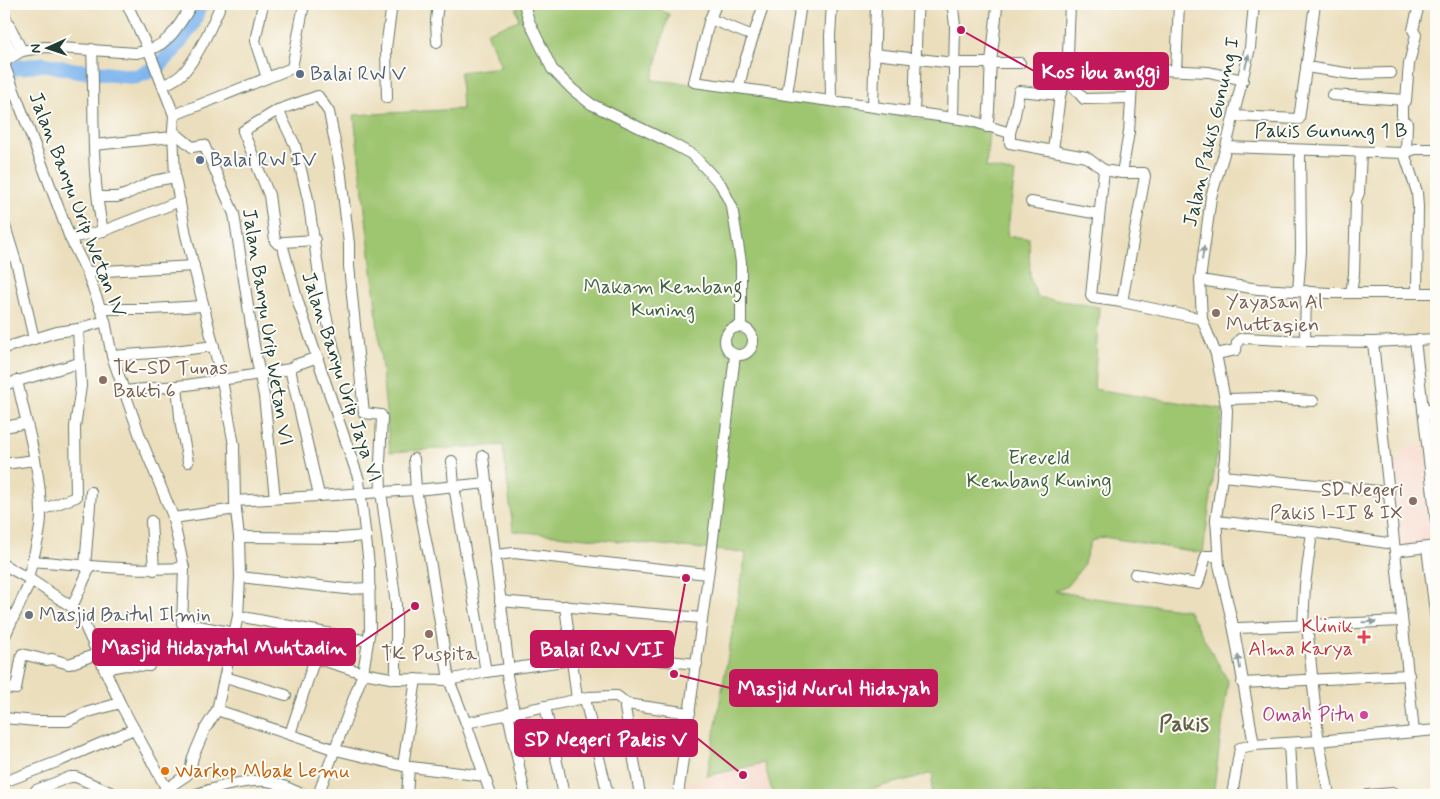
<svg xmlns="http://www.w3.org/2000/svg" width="1440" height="799" viewBox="0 0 1440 799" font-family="Mynerve,sans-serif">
	<rect width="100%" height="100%" fill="#fdfcf7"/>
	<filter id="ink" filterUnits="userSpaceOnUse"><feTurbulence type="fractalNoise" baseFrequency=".02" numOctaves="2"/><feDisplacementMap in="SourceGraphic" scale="10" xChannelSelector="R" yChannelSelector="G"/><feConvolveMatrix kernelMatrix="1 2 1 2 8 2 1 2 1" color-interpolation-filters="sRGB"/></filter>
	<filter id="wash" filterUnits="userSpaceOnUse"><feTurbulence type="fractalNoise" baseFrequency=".0096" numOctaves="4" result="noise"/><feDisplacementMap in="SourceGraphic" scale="20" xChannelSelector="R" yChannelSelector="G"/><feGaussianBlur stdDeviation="1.12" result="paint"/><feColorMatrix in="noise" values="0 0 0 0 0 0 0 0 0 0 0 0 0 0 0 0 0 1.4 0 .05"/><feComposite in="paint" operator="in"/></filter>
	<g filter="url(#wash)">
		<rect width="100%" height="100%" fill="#ebdebc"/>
		<g fill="#f6d2c4">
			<path d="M1425,445L1436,541L1402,548L1390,461L1402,459L1403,448Z"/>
			<path d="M763,764L770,795H678L677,786Z"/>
		</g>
		<path fill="#9ec570" stroke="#5e8152" d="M519,4H648L669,14L652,80L731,88L989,130L986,167L1015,173L1007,236L1029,238L1030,278L1037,297L1099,307L1094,389L1223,409L1203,553L1104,537L1091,541L1083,566L1066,587L1055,591L1094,598L1188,610L1228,681L1213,795H931L933,773L848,795H773L764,763L707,776L746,553L513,531L503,445L390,452L373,279L354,115L462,109L460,72L501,67L487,32L519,20L516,9Z"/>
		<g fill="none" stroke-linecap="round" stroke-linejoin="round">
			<path stroke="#7fb5ee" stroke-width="15" d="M4,73L16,68L44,64L74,70L135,77L157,68L173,51L193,24L200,4"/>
		</g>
	</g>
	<g filter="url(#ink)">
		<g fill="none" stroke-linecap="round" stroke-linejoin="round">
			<defs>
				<g id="minor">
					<path d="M127,4L149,51L174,115L173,131L175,177L186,235L222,380L234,445L235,501L239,537L240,577L238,616L217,710L205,729L193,757L190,771L187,775L166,789L159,795"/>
					<path d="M263,4L255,41L267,78"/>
					<path d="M524,4L529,21L552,69L573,90L591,104L667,141L693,155L721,185L732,207L741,262V327"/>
					<path d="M716,4L709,22L694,82L953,118L972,121L1010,133V143L1086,157L1104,170L1122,173H1144L1145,176L1122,302"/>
					<path d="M949,4L953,8L955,26L953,118"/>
					<path d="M4,14L22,51"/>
					<path d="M710,19L753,36"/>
					<path d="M4,37L13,55"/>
					<path d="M437,42L436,20L438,4"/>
					<path d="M92,49C95,110 90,172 103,231"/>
					<path d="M874,54L954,63H1020"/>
					<path d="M4,62L22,51L45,47L136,53C167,49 177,29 192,4"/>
					<path d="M4,64L70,238L87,272L105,321L112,356L141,439L172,514L184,568L182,623L235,633L363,673L396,679L449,680L486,672L564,661L581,652L697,664"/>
					<path d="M1306,67L1352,74L1391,73"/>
					<path d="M1176,70L1179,4"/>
					<path d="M1067,79L1084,99L1131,98"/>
					<path d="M163,85C171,82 178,79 183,73C197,58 213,23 221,4"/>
					<path d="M739,87L745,61L764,4"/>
					<path d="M787,94L801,4"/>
					<path d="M1332,95L1406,100"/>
					<path d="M387,98L386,48L392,4"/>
					<path d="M831,100L830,36L832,4"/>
					<path d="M873,106L876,4"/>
					<path d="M278,110L295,145L308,199L323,302L336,358"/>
					<path d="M914,113L917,16L918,4"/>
					<path d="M174,115L292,68L304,4"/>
					<path d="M1234,116L1299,119L1315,4"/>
					<path d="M987,127C991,106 989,84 991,63C993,43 996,24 997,4"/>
					<path d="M173,131L192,147L204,145L234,214L254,345L264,396L275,498"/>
					<path d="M1010,133L1015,115L1019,91L1060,95"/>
					<path d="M94,145L173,137"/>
					<path d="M1226,147L1404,153L1415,149H1436"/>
					<path d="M1053,150L1060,95L1067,79L1070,4"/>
					<path d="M1406,152L1407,123L1402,120V104L1406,100L1409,64L1416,35L1413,30L1419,4"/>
					<path d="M1404,153L1417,192L1418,207L1417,293"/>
					<path d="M1104,170L1091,296L1093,298L1122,302L1202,319"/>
					<path d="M1122,173L1129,132L1133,69L1209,72L1243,80"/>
					<path d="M98,197H117L127,194L153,181L175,177"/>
					<path d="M1031,202L1099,214"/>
					<path d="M4,223L17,265L34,339"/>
					<path d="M70,238L103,231L180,201"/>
					<path d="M315,240L284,242L283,247L298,302L359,480L369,565L370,629L363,673L318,795"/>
					<path d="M283,244H278L275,241L269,195L243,131L278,110L318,96L329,112L340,168L349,244V266L364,413L381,415L382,417L380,463L381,491L396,605V679"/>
					<path d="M87,272L194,266"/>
					<path d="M1200,280L1258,289L1329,293H1436"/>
					<path d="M1298,291L1301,251L1300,150"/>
					<path d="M1351,293L1354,274L1356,200L1359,193L1361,152"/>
					<path d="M100,309H151L203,306"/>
					<circle cx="739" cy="341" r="14"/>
					<path d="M1415,340L1436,521"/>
					<path d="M1305,341L1306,291"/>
					<path d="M1373,342L1414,732"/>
					<path d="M4,348L57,332L78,329L105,321"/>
					<path d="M1216,354L1236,350L1237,343L1240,339L1244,338L1305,341L1373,342L1436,339"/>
					<path d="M112,356L166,352L214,346"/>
					<path d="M290,369L319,495"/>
					<path d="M17,380C26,424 41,469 41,514C41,535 33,557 28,578"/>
					<path d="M4,385L79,363"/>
					<path d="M177,386L181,426L188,462"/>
					<path d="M124,391L187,385L260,374L290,369L295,365L318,357"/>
					<path d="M1226,399L1264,398L1313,401"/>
					<path d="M1423,411L1436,409"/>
					<path d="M4,427L26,423"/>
					<path d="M483,456L509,670"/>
					<path d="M414,459L416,490L431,566L449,680L466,723L491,795"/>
					<path d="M452,461L454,486L486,672"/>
					<path d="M4,464L35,460"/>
					<path d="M1222,476L1389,492"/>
					<path d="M235,501L416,490L487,483"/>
					<path d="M41,510L76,497L75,427L81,386L78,329"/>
					<path d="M173,518L236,509"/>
					<path d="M151,521L154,570"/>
					<path d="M1216,521L1312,532L1394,544"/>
					<path d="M239,537L339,538L366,536"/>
					<path d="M1427,548L1436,620"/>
					<path d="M1395,551L1436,546"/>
					<path d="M495,555L514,553L707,574"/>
					<path d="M32,561C83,565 133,571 184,568"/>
					<path d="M4,565L31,580L72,607L84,624L120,703L170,795"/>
					<path d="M85,567L91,492"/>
					<path d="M1135,574L1198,584L1206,556H1218"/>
					<path d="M240,577L346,589L370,588"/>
					<path d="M500,601L702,618"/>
					<path d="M565,606L577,699"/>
					<path d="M72,607L90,567"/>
					<path d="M238,616L368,641"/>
					<path d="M1303,625L1305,585L1312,532"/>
					<path d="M1307,625L1318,736L1329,795"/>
					<path d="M1234,630L1239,628L1402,621"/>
					<path d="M4,638L31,580"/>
					<path d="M93,644C100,641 107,637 115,635C134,630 181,652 200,659"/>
					<path d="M104,669L125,665L149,666"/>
					<path d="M506,670L514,712"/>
					<path d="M225,677L286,695"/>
					<path d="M1242,683L1409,675"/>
					<path d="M4,688L16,689L22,654L46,660L52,659L69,664L97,654"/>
					<path d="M585,699L608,795"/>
					<path d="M627,704H626L625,708L640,795"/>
					<path d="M545,706L564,795"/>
					<path d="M217,710L336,750L403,766L484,776"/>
					<path d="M508,713L525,795"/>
					<path d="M4,718L36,721H68L85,713L120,703"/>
					<path d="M466,723L589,697L613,696H617L627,704L690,713"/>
					<path d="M290,734L315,658"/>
					<path d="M1289,743L1292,795"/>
					<path d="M1254,745L1234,630L1219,565L1216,518L1225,458L1227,410L1216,354L1202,319L1200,280L1211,197L1226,147L1250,48L1254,4"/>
					<path d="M403,766L416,679"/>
					<path d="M4,782L62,760L134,729"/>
					<path d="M33,795L36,790L70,777H76L117,795"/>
					<path d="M194,795C213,788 247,779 267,781C280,783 292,790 304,795"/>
					<path d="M407,795L409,767"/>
					<path d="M678,795L712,547L735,355"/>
					<path d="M1232,795L1240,748L1254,745L1318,741L1436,730"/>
					<path d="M1368,795L1394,793L1398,795"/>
				</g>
			</defs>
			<use href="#minor" stroke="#667564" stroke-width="12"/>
			<use href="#minor" stroke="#fff" stroke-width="10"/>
		</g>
		<defs><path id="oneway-solid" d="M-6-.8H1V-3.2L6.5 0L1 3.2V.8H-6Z" transform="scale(1.25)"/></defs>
		<g fill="#8f9e9a">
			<use href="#oneway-solid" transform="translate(1247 61) rotate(-76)"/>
			<use href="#oneway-solid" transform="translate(1203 253) rotate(-82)"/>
			<use href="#oneway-solid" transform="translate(1369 622) rotate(-2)"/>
			<use href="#oneway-solid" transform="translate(1239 662) rotate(-99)"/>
		</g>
	</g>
	<g fill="#5c6f8a" stroke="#fdfcf7" stroke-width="2">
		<circle cx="300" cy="74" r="5"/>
		<circle cx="200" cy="160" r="5"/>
	</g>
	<g fill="#8d6e63" stroke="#fdfcf7" stroke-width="2">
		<circle cx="1216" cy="313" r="5"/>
		<circle cx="103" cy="380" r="5"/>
		<circle cx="1413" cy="501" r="5"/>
		<circle cx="429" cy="634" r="5"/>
	</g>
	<circle fill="#6b7280" stroke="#fdfcf7" stroke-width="2" cx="29" cy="615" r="5"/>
	<path fill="#e0444e" stroke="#fdfcf7" stroke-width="2" d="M1361.5 629.5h5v5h5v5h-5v5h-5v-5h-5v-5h5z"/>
	<circle fill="#d1479c" stroke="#fdfcf7" stroke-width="2" cx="1364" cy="715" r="5"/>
	<circle fill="#e8710a" stroke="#fdfcf7" stroke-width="2" cx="165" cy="771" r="5"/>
	<g text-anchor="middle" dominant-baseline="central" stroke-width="4" stroke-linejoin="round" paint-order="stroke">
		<g font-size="20" fill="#4e5e75" stroke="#fdfcf7" text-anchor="start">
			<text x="310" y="74">Balai RW V</text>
			<text x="210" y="160">Balai RW IV</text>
		</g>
		<g font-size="20" fill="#1f3d34" stroke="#fdfcf7">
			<text x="1331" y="131">Pakis Gunung 1 B</text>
			<text transform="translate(1212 132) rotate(-77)">Jalan Pakis Gunung I</text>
			<text transform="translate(77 205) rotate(69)">Jalan Banyu Urip Wetan IV</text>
			<text transform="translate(267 327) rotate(81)">Jalan Banyu Urip Wetan VI</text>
			<text transform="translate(341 377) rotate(72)">Jalan Banyu Urip Jaya VI</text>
		</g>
		<g font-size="20" fill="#3f5f43" stroke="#fdfcf7">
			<text x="663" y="287">Makam Kembang<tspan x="663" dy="23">Kuning</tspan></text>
			<text x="1039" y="458">Ereveld<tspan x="1039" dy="23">Kembang Kuning</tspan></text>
		</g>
		<g font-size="20" fill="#785e54" stroke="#fdfcf7" text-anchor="start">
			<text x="1226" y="302">Yayasan Al<tspan x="1226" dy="23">Muttaqien</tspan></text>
			<text x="113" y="368">TK-SD Tunas<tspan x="113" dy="23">Bakti 6</tspan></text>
			<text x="1403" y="490" text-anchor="end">SD Negeri<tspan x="1403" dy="23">Pakis I-II &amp; IX</tspan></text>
			<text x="429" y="654" text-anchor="middle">TK Puspita</text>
		</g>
		<g font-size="20" fill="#5b616d" stroke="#fdfcf7" text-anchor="start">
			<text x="39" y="615">Masjid Baitul Ilmin</text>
		</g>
		<g font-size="20" fill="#be3a42" stroke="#fdfcf7" text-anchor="end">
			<text x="1353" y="626">Klinik<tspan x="1353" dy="23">Alma Karya</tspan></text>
		</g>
		<g font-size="20" fill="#b23c85" stroke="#fdfcf7" text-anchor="end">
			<text x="1354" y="715">Omah Pitu</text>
		</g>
		<g font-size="20" fill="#c56008" stroke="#fdfcf7" text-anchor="start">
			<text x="175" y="771">Warkop Mbak Lemu</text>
		</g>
		<g font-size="22" font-weight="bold" fill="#64614a" stroke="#fdfcf7">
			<text x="1184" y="725">Pakis</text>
		</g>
	</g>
	<path fill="none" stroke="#c2185b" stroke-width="2" d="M961 30L1034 71M415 606L355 647M686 578L673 649M674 674L730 688M743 775L697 738"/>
	<g fill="#c2185b" stroke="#fdfcf7" stroke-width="2">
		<circle cx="961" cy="30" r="5"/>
		<circle cx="415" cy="606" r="5"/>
		<circle cx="686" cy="578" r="5"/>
		<circle cx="674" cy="674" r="5"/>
		<circle cx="743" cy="775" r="5"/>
	</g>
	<g fill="#c2185b" stroke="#c2185b" stroke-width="2">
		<rect x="1034" y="53" width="134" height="36" rx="5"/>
		<rect x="93" y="629" width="262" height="36" rx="5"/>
		<rect x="531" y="631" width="142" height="36" rx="5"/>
		<rect x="730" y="670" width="207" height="36" rx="5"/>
		<rect x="515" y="720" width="182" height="36" rx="5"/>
	</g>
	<g font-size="21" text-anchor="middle" font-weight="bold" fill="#fff">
		<text x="1101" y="78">Kos ibu anggi</text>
		<text x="224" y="654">Masjid Hidayatul Muhtadin</text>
		<text x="602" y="656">Balai RW VII</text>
		<text x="834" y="695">Masjid Nurul Hidayah</text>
		<text x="606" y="746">SD Negeri Pakis V</text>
	</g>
	<rect width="1440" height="799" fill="none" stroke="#fdfcf7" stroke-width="20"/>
	<g transform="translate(48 48) rotate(267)" stroke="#fdfcf7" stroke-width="4" paint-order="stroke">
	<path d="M0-4L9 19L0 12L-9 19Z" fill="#1f3d34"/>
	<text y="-8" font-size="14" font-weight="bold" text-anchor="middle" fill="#1f3d34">N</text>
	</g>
</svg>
